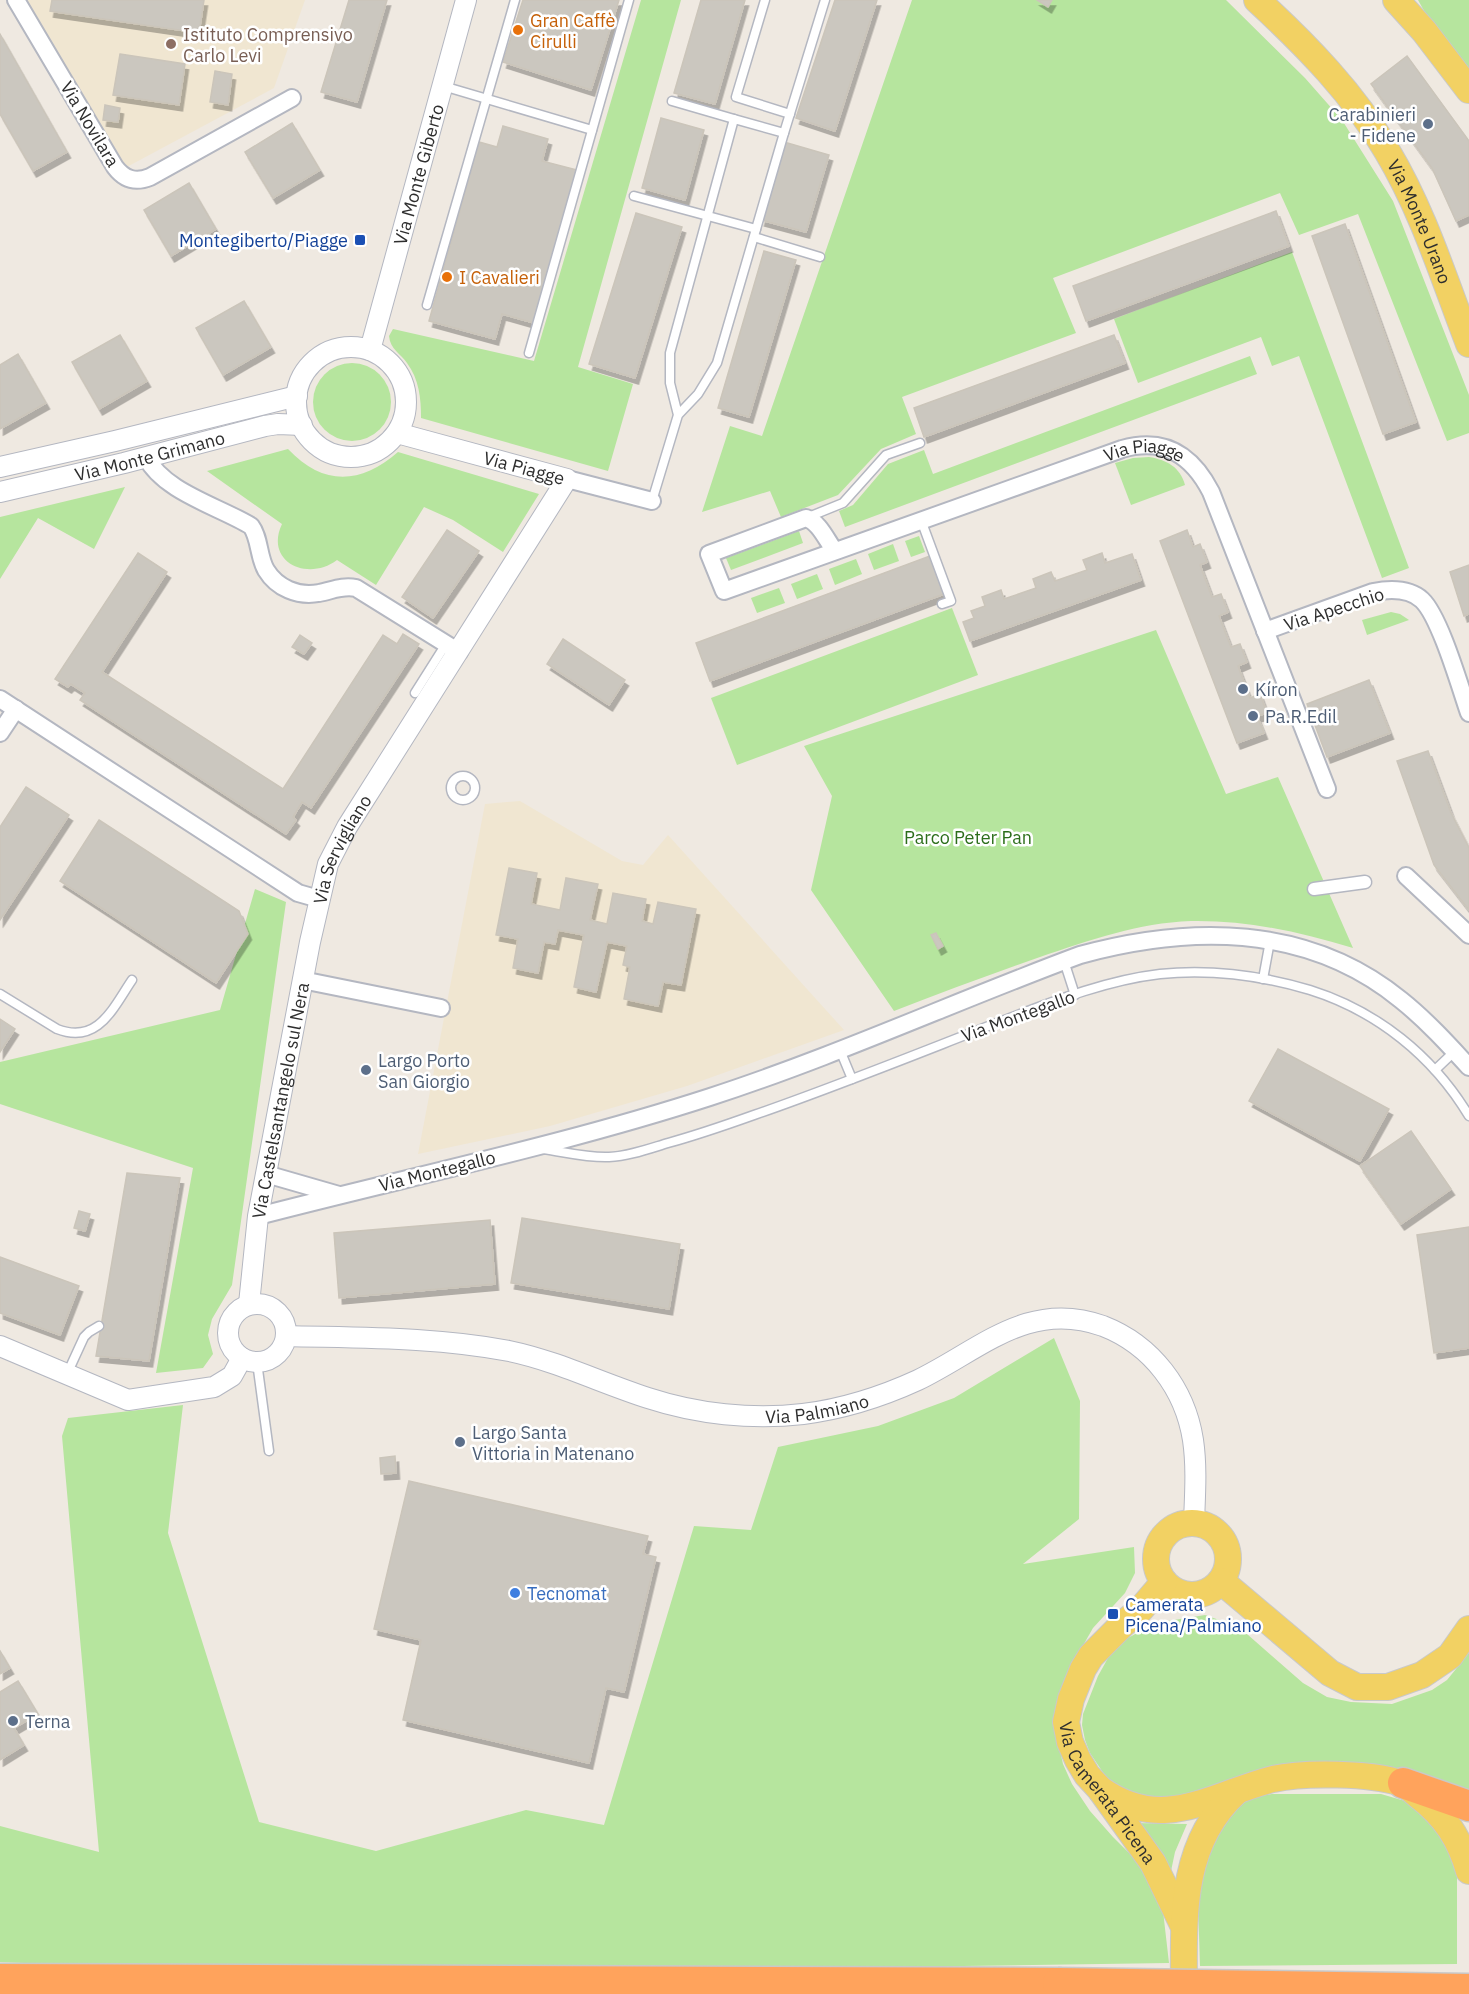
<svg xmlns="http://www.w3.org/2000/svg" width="1469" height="1994" viewBox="0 0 1469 1994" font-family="'IBM Plex Sans',sans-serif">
	<defs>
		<filter id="shadow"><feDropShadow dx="3.5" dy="6" stdDeviation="0" flood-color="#0004"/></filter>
	</defs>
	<rect width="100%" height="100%" fill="#efe9e1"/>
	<g fill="#f0e6d1">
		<path d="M25,0H305L274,88L125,168Z"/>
		<path d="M520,801L622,861L643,865L668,835L844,1030L687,1086L550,1126L418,1154L485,804Z"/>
	</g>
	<g fill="#b6e59e">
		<path d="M641,0H681L578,367L633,384L608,471L421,418C421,398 419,379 407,363C401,354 390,349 389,336L393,329L534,361Z"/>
		<path d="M912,0H1226L1305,78L1342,120L1393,201L1469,395V433L1447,441L1358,214L1299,235L1280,193L1053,278L1076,333L902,397L916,434L881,449L838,495L781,517L770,491L702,512L730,426L762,436Z"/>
		<path d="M1418,0H1469V72L1432,25Z"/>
		<path d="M1292,252L1409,568L1382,578L1299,356L1272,366L1261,337L1138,383L1114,319Z"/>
		<path d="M1250,356L1257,374L845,527L839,511L853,505L888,464L924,450L933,474Z"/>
		<circle cx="352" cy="402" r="39"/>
		<path d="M288,449C323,486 360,485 398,452L539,494L503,552L453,520L424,507L376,585L337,560C308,582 264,562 282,524L207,471Z"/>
		<path d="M1149,457C1167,460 1180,467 1185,485L1131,505L1115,463L1133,458Z"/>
		<path d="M125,487L94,549L38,518L0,579V517Z"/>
		<path d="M799,531L803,543L731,570L726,558Z"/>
		<path d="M919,536L925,552L911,557L905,541Z"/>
		<path d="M893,544L899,561L874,570L868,554Z"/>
		<path d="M856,559L862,574L835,585L829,569Z"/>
		<path d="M817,574L823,589L797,599L791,584Z"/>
		<path d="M779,588L785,603L757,613L751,598Z"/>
		<path d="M952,608L978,675L737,765L711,698Z"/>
		<path d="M1391,612L1400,614L1409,620L1367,635L1362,620Z"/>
		<path d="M1156,630L1226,794L1278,777L1353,948C1300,932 1247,920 1191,921C1138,923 1090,940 1040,957C991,974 943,992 894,1011L811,890L832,796L804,746Z"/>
		<path d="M255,889L286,902L232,1285L212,1319L208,1335L213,1354L203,1368L156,1373L193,1168L0,1104V1062L220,1010Z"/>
		<path d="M1054,1338L1080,1401L1079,1519L1023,1564L1134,1547L1135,1573L1125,1593L1093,1628L1073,1663L1058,1742L1063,1764L1072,1784L1090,1811L1113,1837L1147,1871L1163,1911L1169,1963L889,1967L70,1965L0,1962V1826L99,1852L62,1436L68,1418L183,1405L168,1533L259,1822L376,1851L526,1810L604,1825L694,1526L751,1530L778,1447L878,1426L954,1398Z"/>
		<path d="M1205,1615L1239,1627L1303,1683L1327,1697L1351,1702L1392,1704L1432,1690L1447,1680L1469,1653V1794L1411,1772L1376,1764L1340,1762L1195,1795L1145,1800L1110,1783L1090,1753L1085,1740L1082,1725L1083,1714L1098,1676L1108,1658L1128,1638L1146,1628L1168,1621Z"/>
		<path d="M1272,1794H1381L1405,1801L1418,1809L1445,1837L1457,1875V1964L1200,1966L1198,1903L1209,1845L1239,1805L1255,1797Z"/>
		<path d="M1133,1823L1187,1824L1175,1852L1171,1871L1161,1854Z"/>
	</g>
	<g fill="#cbc7bf" stroke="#cbc5ba" stroke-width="1.5" filter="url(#shadow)">
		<path d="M52,0H204L199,33L50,11Z"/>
		<path d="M349,0H387L357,102L321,92Z"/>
		<path d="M523,0H619L591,90L503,62Z"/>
		<path d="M701,0H745L715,104L674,93Z"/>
		<path d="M835,0H877L835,131L796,118Z"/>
		<path d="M1037,0H1052L1048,7Z"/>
		<path d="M0,34L67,152L33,171L0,114Z"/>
		<path d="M120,54L185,64L179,105L113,95Z"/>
		<path d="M1407,56L1469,141V215L1456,221L1432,168L1371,84Z"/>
		<path d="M215,71L232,74L228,105L210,102Z"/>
		<path d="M105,105L120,108L118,122L103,120Z"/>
		<path d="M661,118L704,130L685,200L642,188Z"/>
		<path d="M292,123L320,170L273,198L245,152Z"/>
		<path d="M503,126L548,139L542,161L577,170L534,323L502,314L495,339L429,321L479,142L497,147Z"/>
		<path d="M784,142L829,155L806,232L761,220Z"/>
		<path d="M189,183L216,229L171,256L144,210Z"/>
		<path d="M1276,211L1289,246L1086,321L1073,286Z"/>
		<path d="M636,213L682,227L635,378L589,364Z"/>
		<path d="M1345,224L1416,422L1383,434L1312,236Z"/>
		<path d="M764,251L796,260L749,417L718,408Z"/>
		<path d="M244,301L271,347L223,375L196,328Z"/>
		<path d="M120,335L147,381L99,409L72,362Z"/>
		<path d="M1114,335L1125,363L924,437L914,408Z"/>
		<path d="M18,354L46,403L0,429V365Z"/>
		<path d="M447,530L479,551L433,618L402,597Z"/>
		<path d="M1187,530L1193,547L1200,544L1207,562L1200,565L1212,597L1221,594L1228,612L1219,616L1231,647L1240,644L1247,662L1238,666L1250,698L1260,694L1267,713L1257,716L1264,733L1237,743L1160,541Z"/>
		<path d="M138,553L167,572L102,672L283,789L383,635L397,644L403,634L419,644L311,808L302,802L293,817L296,820L286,834L80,700L85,693L71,684L68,687L55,679Z"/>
		<path d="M1102,553L1105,563L1132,554L1141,580L970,641L963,622L974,618L971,611L985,606L982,597L1001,590L1004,599L1036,588L1033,579L1051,572L1055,581L1087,570L1083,560Z"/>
		<path d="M930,556L944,594L710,681L696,643Z"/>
		<path d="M1469,565V614L1464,616L1450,572Z"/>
		<path d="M300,635L312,643L304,654L292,647Z"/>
		<path d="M563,639L625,680L609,705L547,664Z"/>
		<path d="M1369,680L1390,733L1327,757L1307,704Z"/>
		<path d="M1428,751L1451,813L1469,848V910L1434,865L1397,761Z"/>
		<path d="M26,787L69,815L0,920V827Z"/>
		<path d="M99,820L239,911L248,934L216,983L60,881Z"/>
		<path d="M509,868L537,873L531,904L560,910L566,878L598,884L590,920L607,924L613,893L646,899L642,921L653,924L658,902L696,909L681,985L663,982L658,1006L624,999L630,967L623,965L627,946L607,942L596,992L574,987L584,935L558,930L555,944L544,942L538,973L513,968L518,939L496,935Z"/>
		<path d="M936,933L943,946L938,949L931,935Z"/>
		<path d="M0,1019L15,1029L0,1052Z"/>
		<path d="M1278,1049L1389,1109L1360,1161L1249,1101Z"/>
		<path d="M1411,1131L1451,1189L1401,1224L1360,1166Z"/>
		<path d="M127,1173L180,1178L149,1361L96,1356Z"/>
		<path d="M79,1211L90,1214L85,1231L74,1228Z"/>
		<path d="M522,1218L680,1244L669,1309L511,1283Z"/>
		<path d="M490,1220L495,1284L339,1298L334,1233Z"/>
		<path d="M1469,1227V1348L1434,1353L1417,1235Z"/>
		<path d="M0,1257L79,1286L60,1335L0,1313Z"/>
		<path d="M395,1456L396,1473L381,1474L380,1458Z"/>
		<path d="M409,1481L648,1536L643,1554L656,1557L624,1692L606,1688L589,1763L403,1720L421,1640L374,1629Z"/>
		<path d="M0,1651L10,1668L0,1674Z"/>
		<path d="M18,1681L38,1714L14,1728L24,1745L0,1760V1692Z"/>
	</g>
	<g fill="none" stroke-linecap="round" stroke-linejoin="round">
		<defs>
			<g id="service">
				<path d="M765,0L736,97L790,114"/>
				<path d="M443,86L592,130"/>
				<path d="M672,101L734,119"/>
				<path d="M784,133L825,0"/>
				<path d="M634,196L756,229"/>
				<path d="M754,237L820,257"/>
				<path d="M427,305L515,0"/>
				<path d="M529,353L629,0"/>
				<path d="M652,501L678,415L698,394L717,363L784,133L734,119L670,353V383L678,415"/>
				<path d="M806,518L843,503L886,455L920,443"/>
				<path d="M921,520L951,601L942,604"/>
				<path d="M415,693L446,644"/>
				<circle cx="463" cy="788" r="12"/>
				<path d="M1064,961L1075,995"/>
				<path d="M1263,979L1270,941"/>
				<path d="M0,994L57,1029C98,1045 113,1008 132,980"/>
				<path d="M840,1050L852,1079"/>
				<path d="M1435,1070L1455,1051"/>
				<path d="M543,1149C565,1152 587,1158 609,1157C629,1156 648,1149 668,1143C697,1135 726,1125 754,1115C832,1088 909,1057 986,1027C1042,1006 1100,981 1160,974C1210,969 1263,976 1310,990C1377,1011 1433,1056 1469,1116"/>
				<path d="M257,1362L269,1451"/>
				<path d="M67,1374L84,1337L89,1332L99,1326"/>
			</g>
			<path id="pedestrian" d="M1314,889L1365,882"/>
			<g id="minor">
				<path d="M16,0L115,167C124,179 135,183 150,177L292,98"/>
				<path d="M146,457C164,492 218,506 251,526C260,538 258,556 266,570C277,588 298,597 319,593C331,591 342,585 356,588L459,652"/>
				<path d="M567,479L652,501"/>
				<path id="s1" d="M834,550C826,539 819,522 806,518L709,554L724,591L1122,449C1164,437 1192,455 1211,492L1327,789"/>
				<path d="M1265,631L1373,592C1389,589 1409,588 1422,600C1440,617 1460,687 1469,713"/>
				<path d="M0,699L298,893L319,899"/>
				<path d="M0,733L16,709"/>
				<path d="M1406,876L1469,935"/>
				<path d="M302,980L441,1008"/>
				<path d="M266,1174L339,1195"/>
				<path d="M258,1216C408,1177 562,1145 710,1097C836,1056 956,1001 1080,955C1190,925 1308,924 1401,1000C1426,1020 1448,1044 1469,1067"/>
			</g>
			<g id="tertiary">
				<circle cx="351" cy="402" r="55"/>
				<path id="s2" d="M370,350L466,0"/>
				<path d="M0,467L115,441L297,396"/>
				<path id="s3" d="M0,492L124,463L265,426L278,424L302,425"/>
				<circle cx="257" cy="1333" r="29"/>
				<path id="s4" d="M249,1304L258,1216L310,942L328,864L347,827L567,479L397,433"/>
				<path id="s5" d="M286,1336C360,1338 436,1337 509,1351C557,1361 601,1383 648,1398C697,1414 752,1420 803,1414C843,1409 881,1397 918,1380C980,1350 1028,1299 1103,1326C1152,1345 1185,1389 1193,1440C1197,1467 1195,1495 1194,1522"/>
				<path d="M0,1346L128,1400L214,1387L232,1376L242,1358"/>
			</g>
			<g id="primary">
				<path id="s6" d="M1257,0C1306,45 1354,94 1387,151C1423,211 1444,279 1469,344"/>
				<path d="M1396,0L1424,31L1469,90"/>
				<circle cx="1192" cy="1559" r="36"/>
				<path d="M1221,1581L1330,1673L1357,1687H1388L1422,1675L1450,1656L1469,1629"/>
				<path id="s7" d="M1164,1582L1141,1609L1122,1625L1091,1656L1083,1669L1071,1699L1066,1722L1070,1742L1078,1760L1087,1775L1100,1789L1153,1863L1184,1927"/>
				<path d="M1100,1789C1163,1834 1211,1795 1273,1779C1305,1772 1370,1773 1401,1783C1407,1785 1414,1792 1419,1796C1445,1816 1460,1839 1469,1871"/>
				<path d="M1184,1994C1184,1922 1178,1845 1236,1792"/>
			</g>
			<g id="motorway">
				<path d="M1403,1783L1469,1806"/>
				<path d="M0,1979L1058,1983"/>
			</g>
		</defs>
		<use href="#service" stroke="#b4b7c1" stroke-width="11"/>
		<use href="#pedestrian" stroke="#b4b7c1" stroke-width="15"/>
		<use href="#minor" stroke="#b4b7c1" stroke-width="20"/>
		<use href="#tertiary" stroke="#b4b7c1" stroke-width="22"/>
		<use href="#primary" stroke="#c9c9c9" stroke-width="28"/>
		<use href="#motorway" stroke="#c9c9c9" stroke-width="33"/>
		<use href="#service" stroke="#fff" stroke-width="8"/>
		<use href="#pedestrian" stroke="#fff" stroke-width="12"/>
		<use href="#minor" stroke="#fff" stroke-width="16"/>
		<use href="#tertiary" stroke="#fff" stroke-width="20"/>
		<use href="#primary" stroke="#f2d163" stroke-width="26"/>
		<use href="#motorway" stroke="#ffa35c" stroke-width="30"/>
		<defs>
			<path id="motorway-bridge" d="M1058,1983L1469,1989"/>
		</defs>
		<use href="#motorway-bridge" stroke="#c9c9c9" stroke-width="33" stroke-linecap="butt"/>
		<use href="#motorway-bridge" stroke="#ffa35c" stroke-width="30"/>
	</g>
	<g fill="#e8710a" stroke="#fff" stroke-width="2">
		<circle cx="518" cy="30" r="6"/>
		<circle cx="447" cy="277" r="6"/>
	</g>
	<circle fill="#8d6e63" stroke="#fff" stroke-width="2" cx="171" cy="44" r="6"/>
	<g fill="#5c6f8a" stroke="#fff" stroke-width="2">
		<circle cx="1428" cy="124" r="6"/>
		<circle cx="1243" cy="689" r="6"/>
		<circle cx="1253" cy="716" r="6"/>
		<circle cx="366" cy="1070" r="6"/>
		<circle cx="460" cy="1442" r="6"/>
		<circle cx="13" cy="1721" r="6"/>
	</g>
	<g fill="#1a4fb4" stroke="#fff" stroke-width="2">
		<rect x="354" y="234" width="12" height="12" rx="3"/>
		<rect x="1107" y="1608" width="12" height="12" rx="3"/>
	</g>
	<circle fill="#3f7fe0" stroke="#fff" stroke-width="2" cx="515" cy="1593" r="6"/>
	<g text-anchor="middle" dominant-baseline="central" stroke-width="5" stroke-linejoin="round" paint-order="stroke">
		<g font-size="18" fill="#c56008" stroke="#fff" text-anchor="start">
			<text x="530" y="20">Gran Caffè<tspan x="530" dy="21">Cirulli</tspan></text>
			<text x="459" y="277">I Cavalieri</text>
		</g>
		<g font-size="18" fill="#785e54" stroke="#fff" text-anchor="start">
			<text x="183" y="34">Istituto Comprensivo<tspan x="183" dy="21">Carlo Levi</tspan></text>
		</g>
		<g font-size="18" fill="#4e5e75" stroke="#fff" text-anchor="start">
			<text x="1416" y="114" text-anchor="end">Carabinieri<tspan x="1416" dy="21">- Fidene</tspan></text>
			<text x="1255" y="689">Kíron</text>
			<text x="1265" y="716">Pa.R.Edil</text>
			<text x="378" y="1060">Largo Porto<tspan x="378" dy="21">San Giorgio</tspan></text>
			<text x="472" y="1432">Largo Santa<tspan x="472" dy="21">Vittoria in Matenano</tspan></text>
			<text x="25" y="1721">Terna</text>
		</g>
		<g font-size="18" fill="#2e2e2e" stroke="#fff">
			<text transform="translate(90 124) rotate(59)">Via Novilara</text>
			<text stroke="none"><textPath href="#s2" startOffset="182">Via Monte Giberto</textPath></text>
			<text stroke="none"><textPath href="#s6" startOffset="278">Via Monte Urano</textPath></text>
			<text stroke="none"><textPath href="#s3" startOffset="154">Via Monte Grimano</textPath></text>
			<text stroke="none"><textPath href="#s1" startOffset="632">Via Piagge</textPath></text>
			<text transform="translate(524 468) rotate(15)">Via Piagge</text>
			<text transform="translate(1334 609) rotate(-18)">Via Apecchio</text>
			<text stroke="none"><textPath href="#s4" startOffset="466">Via Servigliano</textPath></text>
			<text transform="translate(1018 1016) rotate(-20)">Via Montegallo</text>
			<text stroke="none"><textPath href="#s4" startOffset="206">Via Castelsantangelo sul Nera</textPath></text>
			<text transform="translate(437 1171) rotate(-14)">Via Montegallo</text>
			<text stroke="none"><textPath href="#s5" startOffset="542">Via Palmiano</textPath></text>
			<text stroke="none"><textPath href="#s7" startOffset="258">Via Camerata Picena</textPath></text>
		</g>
		<g font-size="18" fill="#164399" stroke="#fff" text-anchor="end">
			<text x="348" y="240">Montegiberto/Piagge</text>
			<text x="1125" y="1604" text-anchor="start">Camerata<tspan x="1125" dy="21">Picena/Palmiano</tspan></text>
		</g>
		<g font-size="18" fill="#2c6e1b" stroke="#fff">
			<text x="968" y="837">Parco Peter Pan</text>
		</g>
		<g font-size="18" fill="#366cbe" stroke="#fff" text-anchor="start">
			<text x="527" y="1593">Tecnomat</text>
		</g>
	</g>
</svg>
